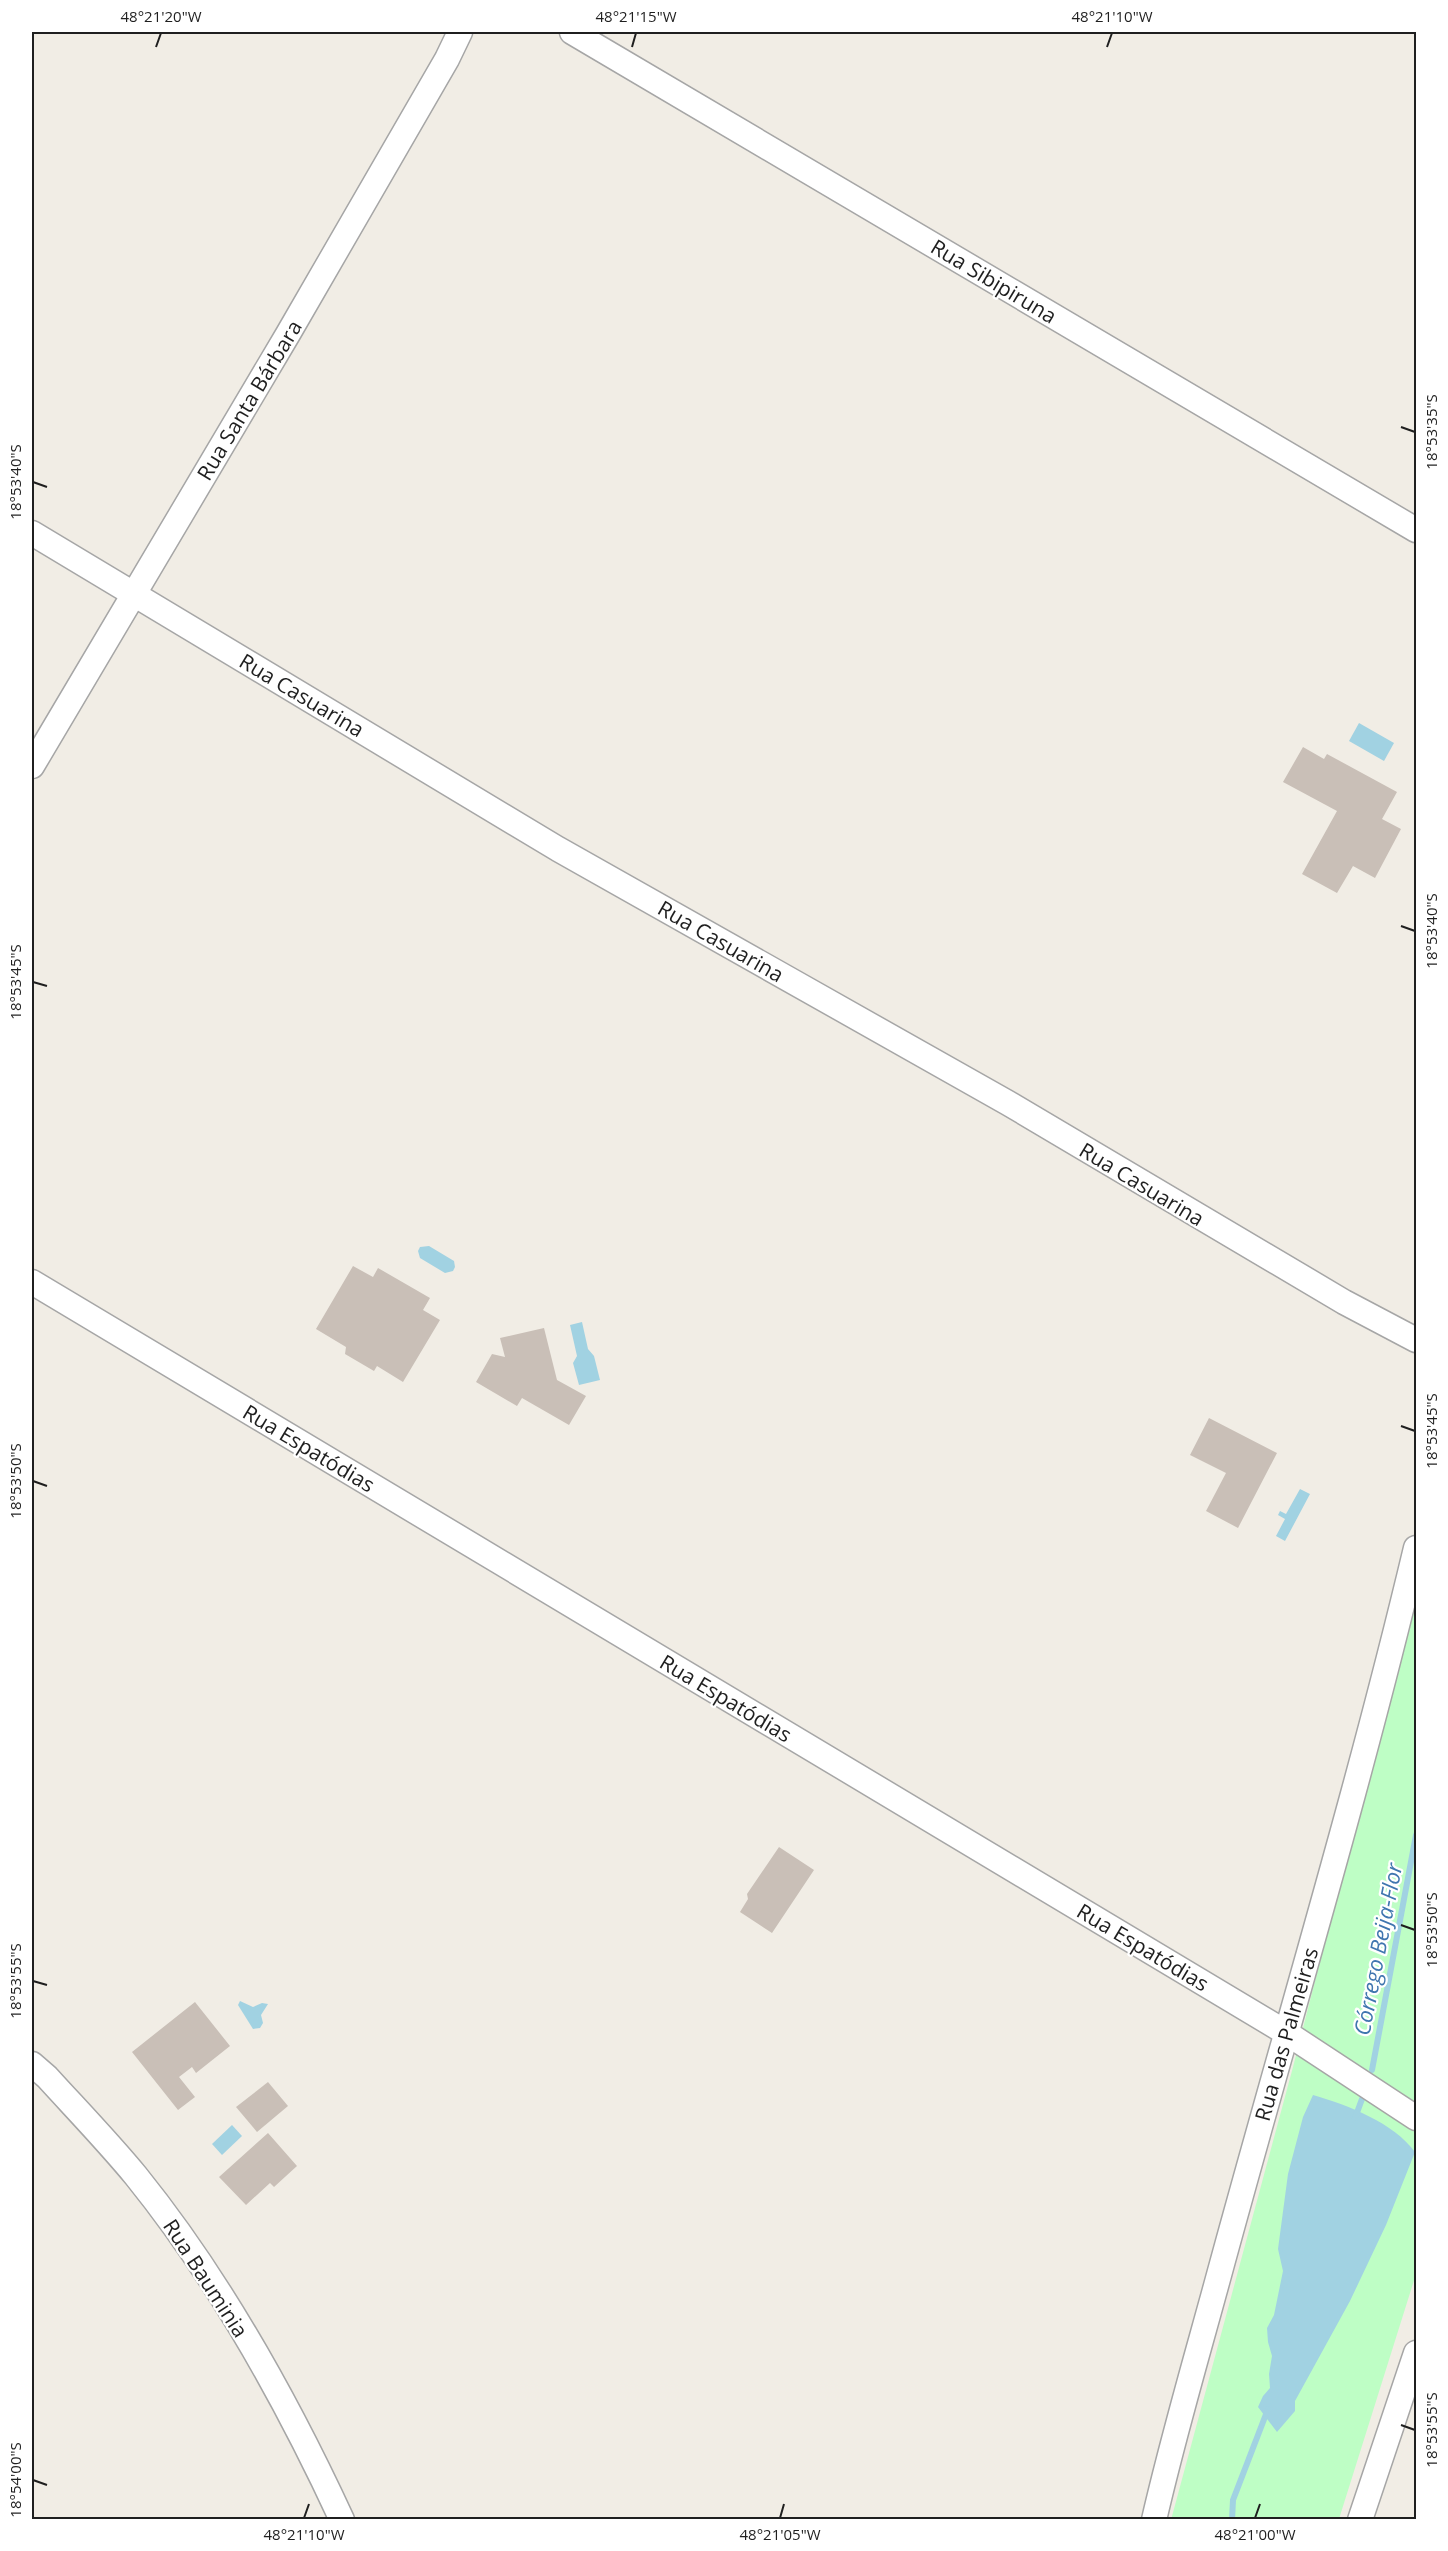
<svg xmlns="http://www.w3.org/2000/svg" width="1448" height="2551" viewBox="0 0 1448 2551" font-family="'Open Sans',sans-serif">
	<rect width="100%" height="100%" fill="#f1ede5"/>
	<path fill="#befec5" d="M1416,1587V2274L1339,2519L1171,2520L1293,2067Z"/>
	<g fill="#a1d2e2">
		<path d="M1359,723L1394,743L1384,761L1349,741Z"/>
		<path d="M429,1246L454,1261L455,1267L453,1271L445,1273L420,1258L418,1251L420,1247Z"/>
		<path d="M582,1322L588,1349L594,1356L600,1380L579,1385L573,1363L577,1356L570,1325Z"/>
		<path d="M1300,1489L1310,1494L1285,1541L1276,1536L1285,1519L1278,1515L1280,1511L1286,1514Z"/>
		<path d="M240,2001L253,2007L262,2003L268,2004L261,2015L263,2023L260,2028L253,2029L238,2005Z"/>
		<path d="M1313,2095C1348,2105 1394,2123 1415,2152L1386,2225L1350,2301L1295,2401V2411L1277,2432L1258,2407L1263,2396L1270,2388L1269,2374L1272,2356L1268,2342L1267,2328L1274,2315L1283,2271L1278,2249L1288,2174L1303,2117Z"/>
		<path d="M232,2125L242,2136L222,2155L212,2144Z"/>
	</g>
	<g fill="none" stroke-linecap="round" stroke-linejoin="round">
		<g stroke="#a1d2e2" stroke-width="6">
			<path d="M1372,2070L1416,1835"/>
			<path d="M1355,2118L1362,2099"/>
			<path d="M1232,2520L1233,2500L1268,2409"/>
		</g>
	</g>
	<g fill="#c9bfb7">
		<path d="M1303,747L1324,759L1327,754L1397,792L1382,819L1401,829L1375,878L1353,866L1337,893L1302,874L1337,811L1283,782Z"/>
		<path d="M353,1266L373,1277L378,1268L430,1298L423,1310L440,1320L403,1382L377,1366L374,1371L345,1354L346,1347L316,1329Z"/>
		<path d="M544,1328L557,1380L586,1396L569,1425L522,1398L517,1406L476,1382L492,1354L505,1357L500,1338Z"/>
		<path d="M1209,1418L1277,1453L1238,1528L1206,1511L1226,1473L1190,1455Z"/>
		<path d="M779,1847L814,1870L772,1933L740,1912L748,1899L747,1894Z"/>
		<path d="M195,2002L230,2046L196,2073L192,2067L179,2077L195,2097L178,2110L132,2052Z"/>
		<path d="M268,2082L288,2106L257,2132L236,2107Z"/>
		<path d="M268,2133L297,2166L274,2187L270,2183L246,2205L219,2177Z"/>
	</g>
	<g fill="none" stroke-linecap="round" stroke-linejoin="round">
		<defs>
			<g id="minor">
				<path d="M572,32L1416,530"/>
				<path d="M32,533L558,849L1008,1103L1344,1302L1416,1340"/>
				<path d="M32,766L288,334L447,59L460,32"/>
				<path d="M32,1282L1285,2032L1416,2118"/>
				<path d="M32,2064L47,2077C77,2110 108,2142 136,2176C220,2280 286,2399 342,2520"/>
				<path d="M1154,2520C1173,2437 1197,2356 1219,2275C1285,2032 1358,1792 1416,1548"/>
				<path d="M1360,2520L1416,2353"/>
			</g>
		</defs>
		<use href="#minor" stroke="#a6a6a6" stroke-width="27"/>
		<use href="#minor" stroke="#fff" stroke-width="24"/>
	</g>
	<path fill="none" stroke="#1f1f1f" stroke-width="2" d="M156,47L161,33M632,47L636,33M1107,47L1112,33M1401,427L1415,432M33,482L47,487M1401,926L1415,931M33,982L47,986M1401,1426L1415,1431M33,1481L47,1486M1401,1925L1415,1930M33,1981L47,1985M1401,2425L1415,2430M33,2480L47,2485M304,2518L309,2504M780,2518L784,2504M1255,2518L1260,2504"/>
	<g text-anchor="middle" dominant-baseline="central" stroke-width="4.5" stroke-linejoin="round" paint-order="stroke">
		<g font-size="21" fill="#1f1f1f" stroke="#fff">
			<text transform="translate(994 281) rotate(31)">Rua Sibipiruna</text>
			<text transform="translate(249 400) rotate(-59)">Rua Santa Bárbara</text>
			<text transform="translate(302 695) rotate(31)">Rua Casuarina</text>
			<text transform="translate(721 941) rotate(30)">Rua Casuarina</text>
			<text transform="translate(1142 1184) rotate(31)">Rua Casuarina</text>
			<text transform="translate(309 1448) rotate(31)">Rua Espatódias</text>
			<text transform="translate(726 1698) rotate(31)">Rua Espatódias</text>
			<text transform="translate(1143 1947) rotate(31)">Rua Espatódias</text>
			<text transform="translate(1286 2034) rotate(-74)">Rua das Palmeiras</text>
			<text transform="translate(206 2278) rotate(57)">Rua Bauminia</text>
		</g>
		<g font-size="22" font-style="italic" fill="#4076af" stroke="#fff">
			<text transform="translate(1377 1949) rotate(-79)">Córrego Beija-Flor</text>
		</g>
	</g>
	<rect width="1448" height="2551" fill="none" stroke="#ffffff" stroke-width="66"/>
	<rect x="33" y="33" width="1382" height="2485" fill="none" stroke="#1f1f1f" stroke-width="2"/>
	<g font-size="15" text-anchor="middle" fill="#1f1f1f">
		<text x="161" y="22">48°21'20"W</text>
		<text x="636" y="22">48°21'15"W</text>
		<text x="1112" y="22">48°21'10"W</text>
		<text transform="translate(1432 432) rotate(-90)" y="5">18°53'35"S</text>
		<text transform="translate(16 482) rotate(-90)" y="5">18°53'40"S</text>
		<text transform="translate(1432 931) rotate(-90)" y="5">18°53'40"S</text>
		<text transform="translate(16 982) rotate(-90)" y="5">18°53'45"S</text>
		<text transform="translate(1432 1431) rotate(-90)" y="5">18°53'45"S</text>
		<text transform="translate(16 1481) rotate(-90)" y="5">18°53'50"S</text>
		<text transform="translate(1432 1930) rotate(-90)" y="5">18°53'50"S</text>
		<text transform="translate(16 1981) rotate(-90)" y="5">18°53'55"S</text>
		<text transform="translate(1432 2430) rotate(-90)" y="5">18°53'55"S</text>
		<text transform="translate(16 2480) rotate(-90)" y="5">18°54'00"S</text>
		<text x="304" y="2540">48°21'10"W</text>
		<text x="780" y="2540">48°21'05"W</text>
		<text x="1255" y="2540">48°21'00"W</text>
	</g>
</svg>
